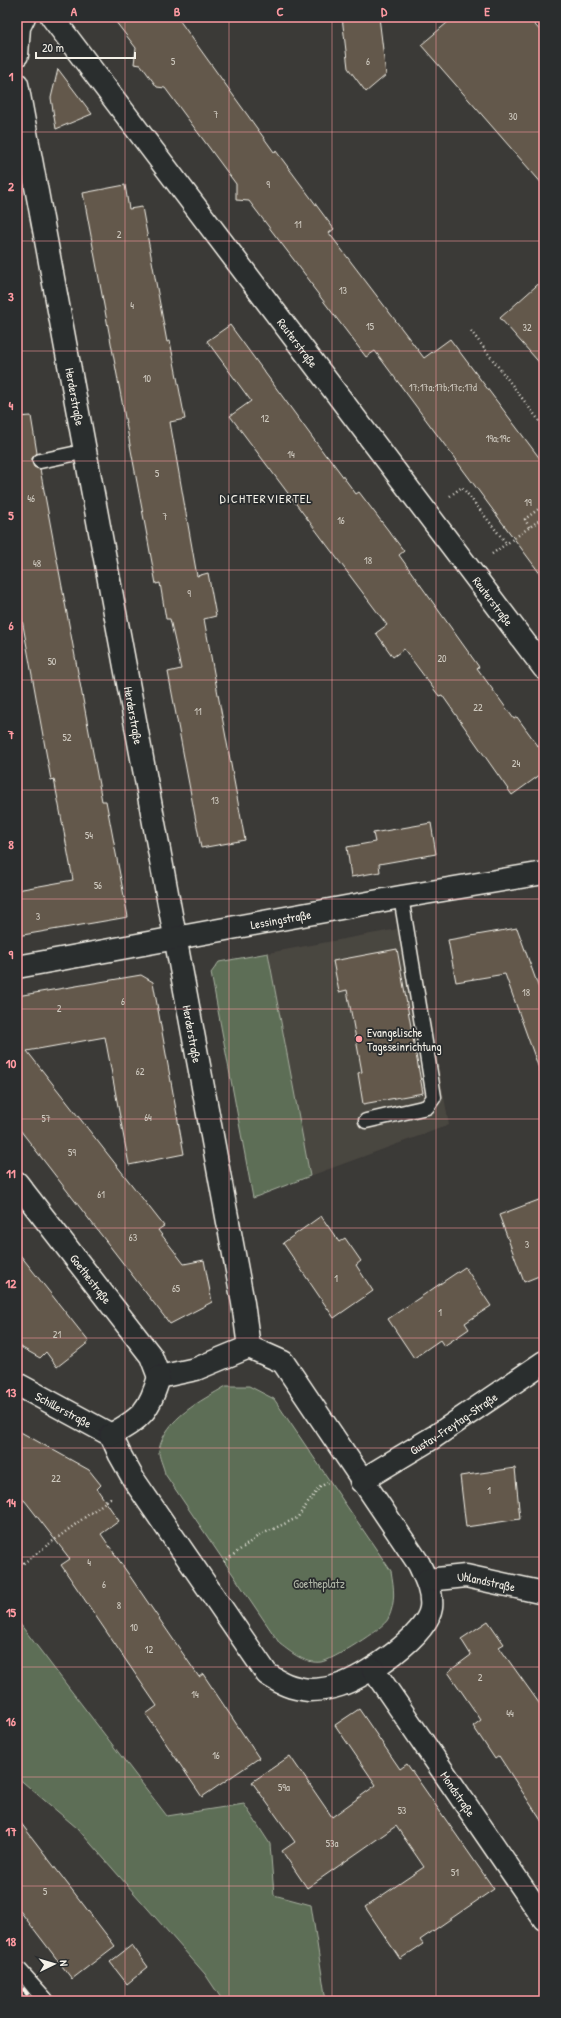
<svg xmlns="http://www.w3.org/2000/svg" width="561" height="2018" viewBox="0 0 561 2018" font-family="'Patrick Hand',sans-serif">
	<rect width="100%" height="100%" fill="#3b3a37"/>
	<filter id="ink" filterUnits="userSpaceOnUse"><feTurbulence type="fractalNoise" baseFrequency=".025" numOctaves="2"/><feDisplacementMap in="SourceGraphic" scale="8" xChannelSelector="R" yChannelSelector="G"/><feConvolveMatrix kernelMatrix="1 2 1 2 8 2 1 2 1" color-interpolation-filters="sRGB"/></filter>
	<g filter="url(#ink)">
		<path fill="#4a4640" d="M414,926L449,1125L310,1176L268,953Z"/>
		<g fill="#5d6e57" stroke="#a8b0a0">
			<path d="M268,953L310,1176L253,1198L211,973L219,962Z"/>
			<path d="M226,1386H249L274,1399L391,1571C394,1588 396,1602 388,1619C384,1628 331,1661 321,1662C305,1664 292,1653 280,1644L165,1474C164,1467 158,1456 159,1450C165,1418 201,1401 226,1386Z"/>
			<path d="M17,1620L167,1816L244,1804L270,1844L274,1895L311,1905L326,2001H223L205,1974L77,1828L17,1777Z"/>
		</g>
		<g fill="#64594c" stroke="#f4f1e8">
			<path d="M112,17H177L274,152L276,151L334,229L329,233L424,358L450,339L544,464V579L375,351L366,357L312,286L313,285L249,201L236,200V184L165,88L157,87L141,65L134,64L136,48Z"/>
			<path d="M342,17H379L386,75L366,92L348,68Z"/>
			<path d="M454,17H528L544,35V186L421,45Z"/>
			<path d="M58,69L92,114L56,129L51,98Z"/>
			<path d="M125,185L129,209L142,207L167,342L170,341L185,419L170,422L197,576L208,573L216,616L204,619L245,840L201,848L168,672L181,669L170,619H166L160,583L156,584L83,193Z"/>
			<path d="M544,279V368L500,318Z"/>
			<path d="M230,325L326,456L327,455L356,494L359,492L404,551L399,555L479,667L477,668L514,719L517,717L544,754V772L512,795L442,695L439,696L404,649L393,657L376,633L387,625L230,416L251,401L207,341Z"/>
			<path d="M31,416L37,453L32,458V462L34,467L40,469L102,801H106L128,917L17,936V890L73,880L54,779L51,780L17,592V417Z"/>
			<path d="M431,823L436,854L379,864L380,872L351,877L347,847L375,842L373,833Z"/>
			<path d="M517,928L544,1002V1073L541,1074L505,974L456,982L448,940Z"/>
			<path d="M397,949L423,1093L363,1104L358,1073L362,1072L347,990L339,992L333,961Z"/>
			<path d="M141,975L153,982L184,1154L129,1165L105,1037L27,1051L164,1226L158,1230L184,1264L204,1260L212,1302L170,1324L17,1126V996Z"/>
			<path d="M544,1198V1274L524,1282L499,1215Z"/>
			<path d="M321,1216L339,1242L345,1238L361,1261L356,1265L373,1291L334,1318L283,1243Z"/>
			<path d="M17,1251L89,1342L57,1367L46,1352L40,1358L17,1345Z"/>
			<path d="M465,1267L491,1306L465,1323L469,1329L444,1346L440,1340L414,1358L388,1319Z"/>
			<path d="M17,1430L89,1470L101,1485L97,1489L119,1521L101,1534L199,1677L203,1674L259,1758L202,1797L146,1714L157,1706L61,1565L70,1559L25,1501L17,1496Z"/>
			<path d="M515,1468L520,1519L466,1527L460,1476Z"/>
			<path d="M488,1621L504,1644L499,1647L544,1710V1825L499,1756L495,1759L473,1726L481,1720L448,1672L471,1655L461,1639Z"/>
			<path d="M359,1709L400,1769L407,1764L494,1889L420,1940L423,1944L400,1959L365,1907L424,1867L396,1826L307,1888L282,1851L295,1842L252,1782L290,1756L332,1817L376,1785L335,1725Z"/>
			<path d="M17,1818L115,1946L72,1979L17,1907Z"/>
			<path d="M132,1945L148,1967L127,1984L110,1962Z"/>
		</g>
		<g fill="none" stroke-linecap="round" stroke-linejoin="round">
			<defs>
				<g id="lane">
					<path d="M40,461L87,451"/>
					<path d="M366,1121L427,1107L434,1097L401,897"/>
				</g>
				<g id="street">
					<path id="s1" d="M52,17L544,668"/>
					<path d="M17,55L19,27L24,17"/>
					<path id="s2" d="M17,84C94,490 166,897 243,1303L249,1347"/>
					<path id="s3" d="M17,967L401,897L544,873"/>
					<path id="s4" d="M17,1183L151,1356L159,1377"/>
					<path id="s5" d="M17,1384L111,1435"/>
					<path d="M111,1435L120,1455L134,1480L267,1674C282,1684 291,1688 309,1690C318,1690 331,1688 340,1685C365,1677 427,1636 431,1608C433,1593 425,1577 419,1564L283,1362L249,1347L196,1369L159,1377"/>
					<path d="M111,1435C141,1418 149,1412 159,1377"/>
					<path id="s6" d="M361,1481L434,1437L544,1362"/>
					<path id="s7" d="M427,1580L466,1576L544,1593"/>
					<path id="s8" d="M373,1669L544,1919"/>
				</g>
				<path id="secondary" d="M17,1973L42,2001"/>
			</defs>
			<use href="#lane" stroke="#f4f1e8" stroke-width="17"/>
			<use href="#street" stroke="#f4f1e8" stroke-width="25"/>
			<use href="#secondary" stroke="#f4f1e8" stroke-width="25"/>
			<g stroke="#f4f1e8" stroke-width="2.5" stroke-dasharray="1 3" stroke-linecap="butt">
				<path d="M471,331L544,427"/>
				<path d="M450,496L462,487L506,543"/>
				<path d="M529,527L525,519L540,508"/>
				<path d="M492,554L544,517"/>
				<path d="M224,1562L258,1536L297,1518L319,1488L329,1481"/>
				<path d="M17,1568L112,1497"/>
			</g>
			<use href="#lane" stroke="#2a2d2e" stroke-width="14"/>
			<use href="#street" stroke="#2a2d2e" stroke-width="22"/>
			<use href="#secondary" stroke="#2a2d2e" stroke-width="22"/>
			<defs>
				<path id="rail" d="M17,1981L33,2001"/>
			</defs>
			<use href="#rail" stroke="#f4f1e8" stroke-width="4.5"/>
			<use href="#rail" stroke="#2a2d2e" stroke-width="3" stroke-dasharray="9" stroke-linecap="butt"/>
		</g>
	</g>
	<path fill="none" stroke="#ff9aa2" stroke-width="1" stroke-opacity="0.55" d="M125,17V2001M229,17V2001M332,17V2001M436,17V2001M17,132H544M17,241H544M17,351H544M17,461H544M17,570H544M17,680H544M17,790H544M17,899H544M17,1009H544M17,1119H544M17,1228H544M17,1338H544M17,1448H544M17,1557H544M17,1667H544M17,1777H544M17,1886H544"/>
	<circle fill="#ff9aa2" stroke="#2a2d2e" stroke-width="1.5" cx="359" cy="1039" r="4"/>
	<g text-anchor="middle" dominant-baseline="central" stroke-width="3.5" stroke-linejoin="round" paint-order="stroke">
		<g font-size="10" fill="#d0cbc1">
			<text x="173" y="61">5</text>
			<text x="368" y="61">6</text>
			<text x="216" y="114">7</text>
			<text x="513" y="116">30</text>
			<text x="268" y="184">9</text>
			<text x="298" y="224">11</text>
			<text x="119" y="234">2</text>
			<text x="343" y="290">13</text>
			<text x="132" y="305">4</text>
			<text x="370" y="326">15</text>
			<text x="527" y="327">32</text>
			<text x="147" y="378">10</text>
			<text x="443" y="387">17;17a;17b;17c;17d</text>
			<text x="265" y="418">12</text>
			<text x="498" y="438">19a;19c</text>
			<text x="291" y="454">14</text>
			<text x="157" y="473">5</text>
			<text x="31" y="498">46</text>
			<text x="528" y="502">19</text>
			<text x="165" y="516">7</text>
			<text x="341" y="520">16</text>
			<text x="368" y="560">18</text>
			<text x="37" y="563">48</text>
			<text x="189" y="593">9</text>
			<text x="442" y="658">20</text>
			<text x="52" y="661">50</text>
			<text x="478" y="707">22</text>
			<text x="198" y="711">11</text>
			<text x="67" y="737">52</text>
			<text x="516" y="763">24</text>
			<text x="215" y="800">13</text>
			<text x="89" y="835">54</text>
			<text x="98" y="885">56</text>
			<text x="38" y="916">3</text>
			<text x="526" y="992">18</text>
			<text x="123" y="1001">6</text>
			<text x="59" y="1008">2</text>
			<text x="140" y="1071">62</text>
			<text x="148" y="1117">64</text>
			<text x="46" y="1118">57</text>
			<text x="72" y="1152">59</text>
			<text x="101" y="1194">61</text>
			<text x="133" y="1237">63</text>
			<text x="527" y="1244">3</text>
			<text x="336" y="1278">1</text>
			<text x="176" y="1288">65</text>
			<text x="440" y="1312">1</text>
			<text x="57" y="1334">21</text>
			<text x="56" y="1478">22</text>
			<text x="489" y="1490">1</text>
			<text x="89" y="1562">4</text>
			<text x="104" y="1584">6</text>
			<text x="119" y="1605">8</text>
			<text x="134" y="1627">10</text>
			<text x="149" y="1649">12</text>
			<text x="480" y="1677">2</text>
			<text x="195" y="1694">14</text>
			<text x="510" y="1713">44</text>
			<text x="216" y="1755">16</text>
			<text x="284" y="1787">59a</text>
			<text x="402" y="1810">53</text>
			<text x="332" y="1843">53a</text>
			<text x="455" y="1872">51</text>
			<text x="45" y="1891">5</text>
		</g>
		<g font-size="12" fill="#f4f1e8" stroke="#2a2d2e">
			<text stroke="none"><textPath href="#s1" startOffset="408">Reuterstraße</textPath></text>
			<text stroke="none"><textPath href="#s2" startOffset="318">Herderstraße</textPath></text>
			<text stroke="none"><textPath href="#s1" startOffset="732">Reuterstraße</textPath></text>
			<text stroke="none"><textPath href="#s2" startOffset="642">Herderstraße</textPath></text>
			<text stroke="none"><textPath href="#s3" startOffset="268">Lessingstraße</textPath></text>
			<text stroke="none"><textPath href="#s2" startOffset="966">Herderstraße</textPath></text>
			<text stroke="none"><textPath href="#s4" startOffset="121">Goethestraße</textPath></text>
			<text stroke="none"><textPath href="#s5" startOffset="53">Schillerstraße</textPath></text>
			<text stroke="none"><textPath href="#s6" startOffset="109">Gustav-Freytag-Straße</textPath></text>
			<text stroke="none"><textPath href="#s7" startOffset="60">Uhlandstraße</textPath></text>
			<text stroke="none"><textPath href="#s8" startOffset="151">Mondstraße</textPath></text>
		</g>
		<g font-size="12" fill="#f4f1e8" stroke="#2a2d2e" text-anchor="start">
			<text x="367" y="1032">Evangelische<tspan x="367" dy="14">Tageseinrichtung</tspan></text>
		</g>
		<g font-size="12" fill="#b0b6a7" stroke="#2a2d2e">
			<text x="319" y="1583">Goetheplatz</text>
		</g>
		<g font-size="13" letter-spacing="1" fill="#f4f1e8" stroke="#2a2d2e">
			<text x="266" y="498">DICHTERVIERTEL</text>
		</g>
	</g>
	<rect width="561" height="2018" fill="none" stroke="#2a2d2e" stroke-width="44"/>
	<g transform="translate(54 1964) rotate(85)" stroke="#2a2d2e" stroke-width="3" paint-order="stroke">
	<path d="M0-3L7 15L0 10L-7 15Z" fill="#f4f1e8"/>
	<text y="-6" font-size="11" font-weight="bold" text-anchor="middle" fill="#f4f1e8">N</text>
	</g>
	<path d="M36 52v6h99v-6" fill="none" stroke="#f4f1e8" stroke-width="2"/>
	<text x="42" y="52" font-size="12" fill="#f4f1e8" stroke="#2a2d2e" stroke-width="3" paint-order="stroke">20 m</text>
	<rect x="22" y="22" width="517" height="1974" fill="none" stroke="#ff9aa2" stroke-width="1.5"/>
	<g font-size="13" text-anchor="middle" font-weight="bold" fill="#ff9aa2">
		<text x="74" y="16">A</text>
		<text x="177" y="16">B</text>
		<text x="280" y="16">C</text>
		<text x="384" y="16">D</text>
		<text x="487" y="16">E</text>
		<text x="11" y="81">1</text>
		<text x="11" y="191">2</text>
		<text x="11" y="301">3</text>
		<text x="11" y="410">4</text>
		<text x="11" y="520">5</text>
		<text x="11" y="630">6</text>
		<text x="11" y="739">7</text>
		<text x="11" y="849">8</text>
		<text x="11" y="959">9</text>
		<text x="11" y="1068">10</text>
		<text x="11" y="1178">11</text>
		<text x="11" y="1288">12</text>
		<text x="11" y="1397">13</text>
		<text x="11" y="1507">14</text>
		<text x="11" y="1617">15</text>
		<text x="11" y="1726">16</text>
		<text x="11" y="1836">17</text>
		<text x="11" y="1946">18</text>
	</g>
</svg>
